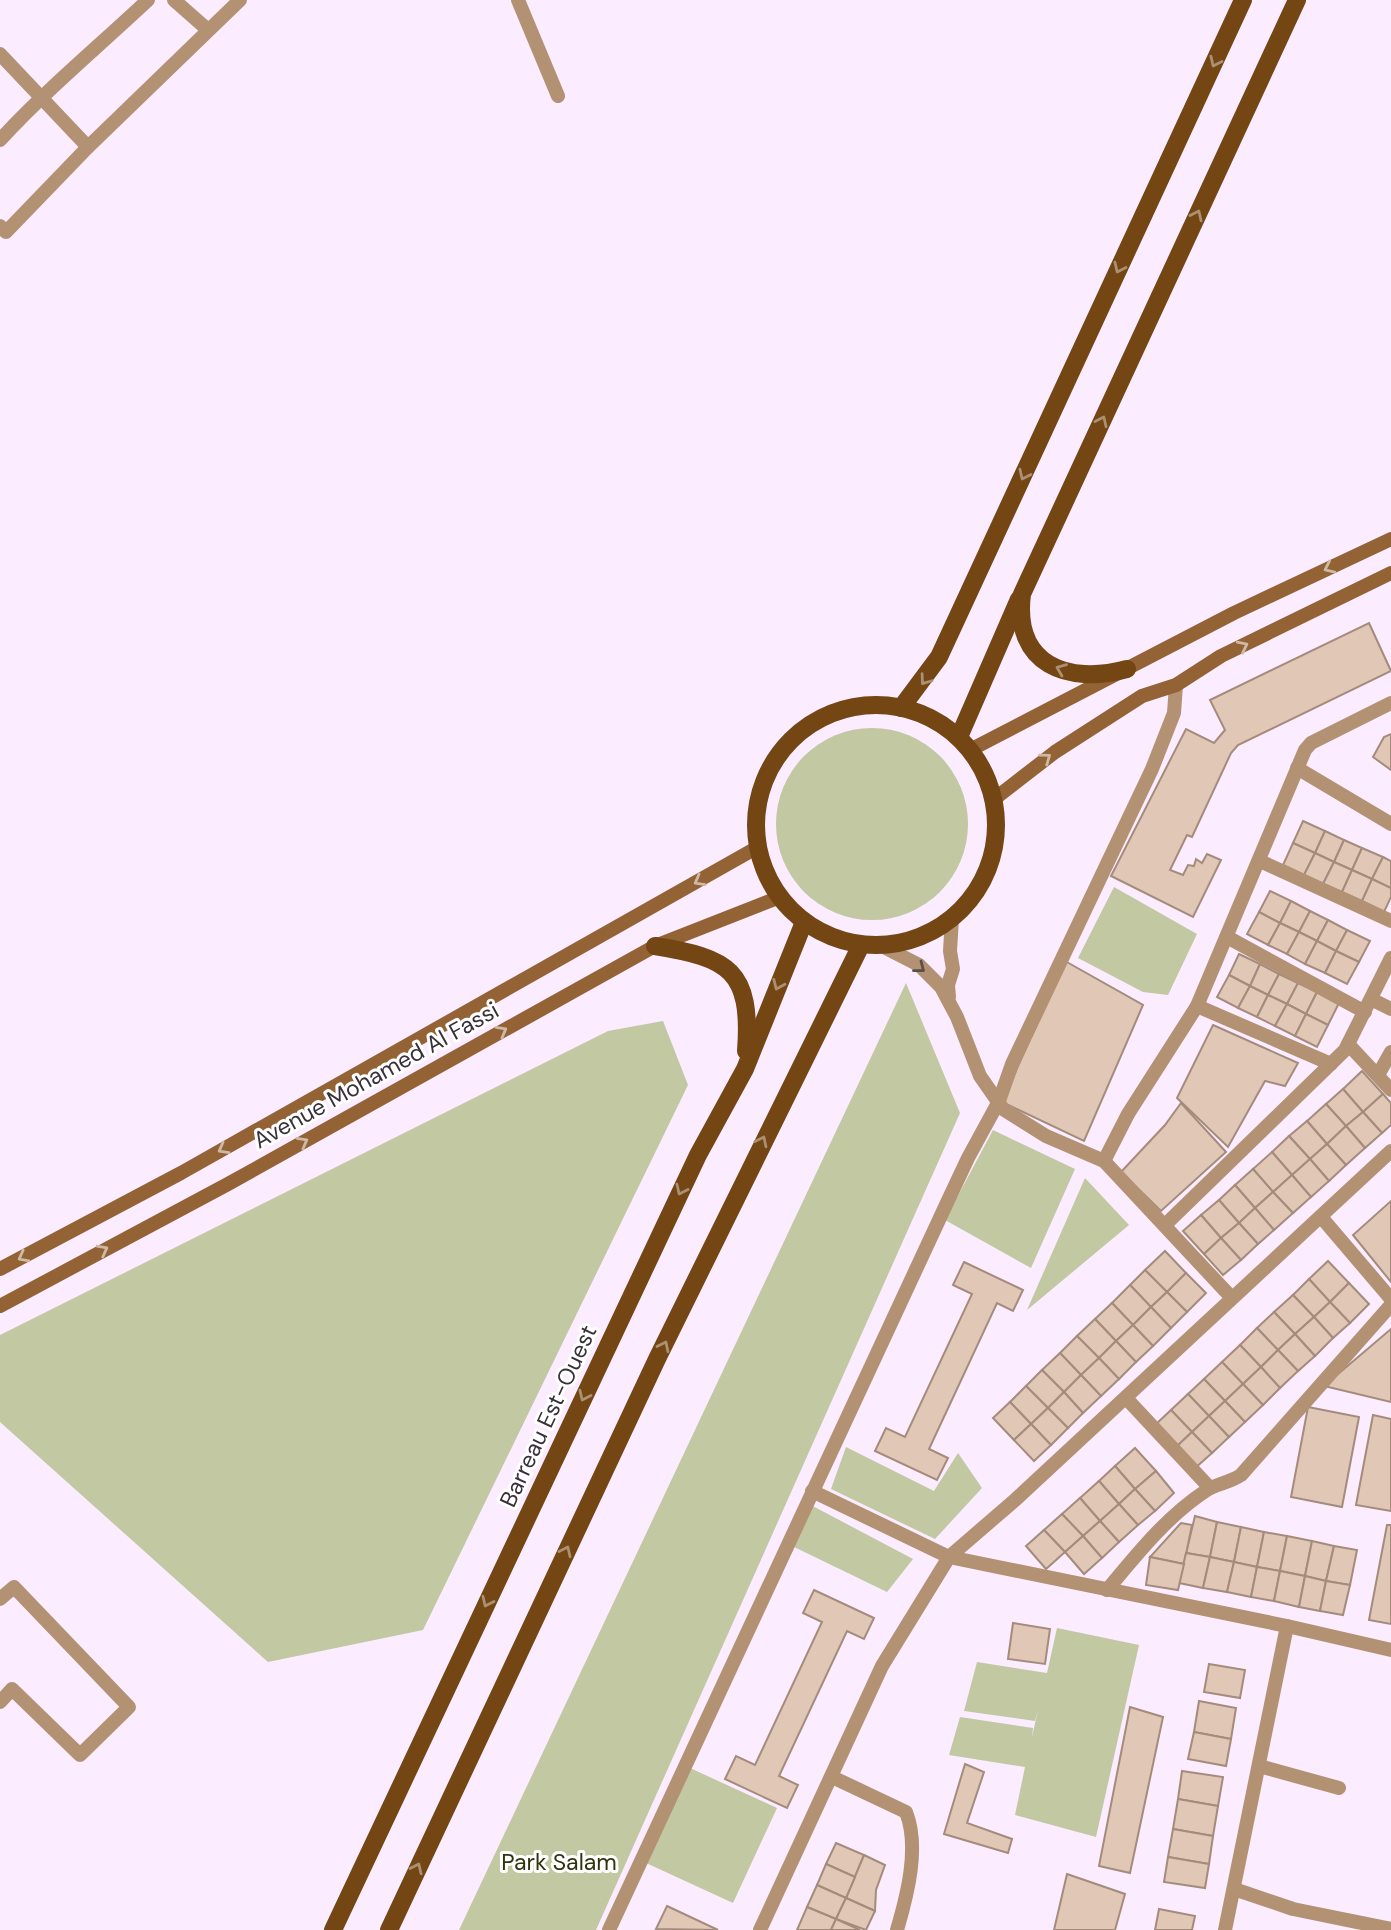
<svg xmlns="http://www.w3.org/2000/svg" width="1391" height="1930" viewBox="0 0 1391 1930" font-family="'DM Sans',sans-serif">
	<rect width="100%" height="100%" fill="#fbecff"/>
	<g fill="#c1c8a2">
		<circle cx="872" cy="824" r="96"/>
		<path d="M1114,887L1197,934L1168,995L1143,992L1078,958Z"/>
		<path d="M906,983L960,1113L596,1930H459Z"/>
		<path d="M663,1021L688,1085L423,1630L268,1662L0,1422V1335L608,1031Z"/>
		<path d="M993,1130L1075,1169L1031,1268L945,1220Z"/>
		<path d="M1085,1178L1129,1225L1027,1310Z"/>
		<path d="M846,1447L934,1491L958,1453L982,1488L935,1539L831,1489Z"/>
		<path d="M807,1503L913,1559L887,1592L790,1545Z"/>
		<path d="M1057,1628L1139,1645L1096,1837L1015,1815L1025,1767L949,1755L960,1717L1033,1728L1032,1737L1038,1710L1035,1721L964,1711L977,1662L1047,1673Z"/>
		<path d="M690,1768L777,1808L733,1903L646,1863Z"/>
	</g>
	<g fill="#e1c7b6" stroke="#a48b7c" stroke-width="2">
		<path d="M1369,623L1391,671L1238,745L1231,753L1192,837L1187,835L1170,870L1183,875L1188,865L1194,866L1196,859L1202,863L1207,854L1221,860L1193,917L1111,876L1186,729L1214,743L1225,730L1210,700Z"/>
		<path d="M1391,734V770L1373,757L1384,737Z"/>
		<path d="M1303,821L1325,831L1315,853L1293,843Z"/>
		<path d="M1325,831L1344,840L1334,862L1315,853Z"/>
		<path d="M1344,840L1362,848L1352,870L1334,862Z"/>
		<path d="M1293,843L1315,853L1304,875L1283,865Z"/>
		<path d="M1362,848L1383,857L1372,879L1352,870Z"/>
		<path d="M1315,853L1334,862L1323,884L1304,875Z"/>
		<path d="M1383,857L1391,861V888L1372,879Z"/>
		<path d="M1334,862L1352,870L1342,892L1323,884Z"/>
		<path d="M1352,870L1372,879L1362,901L1342,892Z"/>
		<path d="M1372,879L1391,888V897L1384,912L1362,901Z"/>
		<path d="M1270,891L1291,901L1280,923L1259,912Z"/>
		<path d="M1291,901L1310,911L1299,932L1280,923Z"/>
		<path d="M1310,911L1328,920L1317,941L1299,932Z"/>
		<path d="M1259,912L1280,923L1268,945L1247,934Z"/>
		<path d="M1328,920L1347,930L1336,951L1317,941Z"/>
		<path d="M1280,923L1299,932L1287,954L1268,945Z"/>
		<path d="M1347,930L1370,941L1359,962L1336,951Z"/>
		<path d="M1299,932L1317,941L1305,964L1287,954Z"/>
		<path d="M1317,941L1336,951L1325,973L1305,964Z"/>
		<path d="M1336,951L1359,962L1347,984L1325,973Z"/>
		<path d="M1239,954L1260,964L1250,986L1229,975Z"/>
		<path d="M1065,961L1143,1005L1084,1141L1002,1102Z"/>
		<path d="M1260,964L1279,974L1268,995L1250,986Z"/>
		<path d="M1279,974L1298,983L1287,1004L1268,995Z"/>
		<path d="M1229,975L1250,986L1238,1008L1217,997Z"/>
		<path d="M1298,983L1317,992L1306,1014L1287,1004Z"/>
		<path d="M1250,986L1268,995L1257,1017L1238,1008Z"/>
		<path d="M1317,992L1339,1003L1328,1025L1306,1014Z"/>
		<path d="M1268,995L1287,1004L1275,1026L1257,1017Z"/>
		<path d="M1287,1004L1306,1014L1295,1036L1275,1026Z"/>
		<path d="M1306,1014L1328,1025L1317,1047L1295,1036Z"/>
		<path d="M1213,1025L1298,1063L1285,1086L1265,1081L1228,1147L1177,1098Z"/>
		<path d="M1362,1071L1383,1094L1363,1112L1343,1089Z"/>
		<path d="M1343,1089L1363,1112L1346,1126L1326,1104Z"/>
		<path d="M1383,1094L1391,1103V1125L1382,1133L1363,1112Z"/>
		<path d="M1181,1103L1226,1152L1161,1211L1121,1172L1165,1125Z"/>
		<path d="M1326,1104L1346,1126L1327,1144L1307,1121Z"/>
		<path d="M1363,1112L1382,1133L1365,1148L1346,1126Z"/>
		<path d="M1307,1121L1327,1144L1310,1159L1289,1136Z"/>
		<path d="M1346,1126L1365,1148L1346,1165L1327,1144Z"/>
		<path d="M1289,1136L1310,1159L1292,1175L1272,1152Z"/>
		<path d="M1327,1144L1346,1165L1329,1181L1310,1159Z"/>
		<path d="M1272,1152L1292,1175L1273,1192L1253,1169Z"/>
		<path d="M1310,1159L1329,1181L1311,1197L1292,1175Z"/>
		<path d="M1253,1169L1273,1192L1255,1208L1235,1185Z"/>
		<path d="M1292,1175L1311,1197L1293,1213L1273,1192Z"/>
		<path d="M1235,1185L1255,1208L1239,1223L1219,1200Z"/>
		<path d="M1273,1192L1293,1213L1274,1230L1255,1208Z"/>
		<path d="M1219,1200L1239,1223L1221,1238L1201,1215Z"/>
		<path d="M1391,1201V1282L1353,1235Z"/>
		<path d="M1255,1208L1274,1230L1258,1244L1239,1223Z"/>
		<path d="M1201,1215L1221,1238L1204,1254L1183,1231Z"/>
		<path d="M1239,1223L1258,1244L1241,1260L1221,1238Z"/>
		<path d="M1221,1238L1241,1260L1223,1275L1204,1254Z"/>
		<path d="M1165,1251L1186,1273L1167,1292L1145,1270Z"/>
		<path d="M1328,1261L1349,1283L1330,1302L1309,1279Z"/>
		<path d="M964,1262L1023,1290L1013,1311L997,1303L929,1449L948,1458L937,1480L875,1451L886,1428L905,1437L972,1294L953,1285Z"/>
		<path d="M1145,1270L1167,1292L1151,1307L1130,1285Z"/>
		<path d="M1186,1273L1206,1293L1187,1312L1167,1292Z"/>
		<path d="M1309,1279L1330,1302L1314,1317L1293,1295Z"/>
		<path d="M1349,1283L1369,1304L1350,1323L1330,1302Z"/>
		<path d="M1130,1285L1151,1307L1133,1325L1112,1303Z"/>
		<path d="M1167,1292L1187,1312L1171,1328L1151,1307Z"/>
		<path d="M1293,1295L1314,1317L1295,1334L1274,1312Z"/>
		<path d="M1330,1302L1350,1323L1333,1338L1314,1317Z"/>
		<path d="M1112,1303L1133,1325L1116,1341L1095,1319Z"/>
		<path d="M1151,1307L1171,1328L1153,1346L1133,1325Z"/>
		<path d="M1274,1312L1295,1334L1278,1350L1257,1328Z"/>
		<path d="M1314,1317L1333,1338L1315,1356L1295,1334Z"/>
		<path d="M1095,1319L1116,1341L1099,1358L1077,1336Z"/>
		<path d="M1133,1325L1153,1346L1136,1362L1116,1341Z"/>
		<path d="M1257,1328L1278,1350L1261,1367L1240,1345Z"/>
		<path d="M1391,1329V1402L1324,1386Z"/>
		<path d="M1295,1334L1315,1356L1298,1371L1278,1350Z"/>
		<path d="M1077,1336L1099,1358L1081,1375L1060,1353Z"/>
		<path d="M1116,1341L1136,1362L1119,1379L1099,1358Z"/>
		<path d="M1240,1345L1261,1367L1243,1384L1222,1362Z"/>
		<path d="M1278,1350L1298,1371L1280,1388L1261,1367Z"/>
		<path d="M1060,1353L1081,1375L1064,1392L1042,1370Z"/>
		<path d="M1099,1358L1119,1379L1101,1396L1081,1375Z"/>
		<path d="M1222,1362L1243,1384L1225,1401L1204,1379Z"/>
		<path d="M1261,1367L1280,1388L1263,1405L1243,1384Z"/>
		<path d="M1042,1370L1064,1392L1048,1408L1026,1386Z"/>
		<path d="M1081,1375L1101,1396L1083,1413L1064,1392Z"/>
		<path d="M1204,1379L1225,1401L1209,1416L1188,1394Z"/>
		<path d="M1243,1384L1263,1405L1245,1422L1225,1401Z"/>
		<path d="M1026,1386L1048,1408L1031,1424L1010,1402Z"/>
		<path d="M1064,1392L1083,1413L1068,1428L1048,1408Z"/>
		<path d="M1188,1394L1209,1416L1192,1432L1171,1410Z"/>
		<path d="M1225,1401L1245,1422L1229,1437L1209,1416Z"/>
		<path d="M1010,1402L1031,1424L1014,1440L993,1418Z"/>
		<path d="M1308,1407L1359,1417L1342,1507L1291,1497Z"/>
		<path d="M1048,1408L1068,1428L1051,1445L1031,1424Z"/>
		<path d="M1171,1410L1192,1432L1175,1448L1154,1426Z"/>
		<path d="M1373,1415L1391,1419V1511L1356,1505Z"/>
		<path d="M1209,1416L1229,1437L1212,1453L1192,1432Z"/>
		<path d="M1031,1424L1051,1445L1034,1461L1014,1440Z"/>
		<path d="M1192,1432L1212,1453L1194,1469L1175,1448Z"/>
		<path d="M1135,1448L1156,1471L1135,1489L1115,1466Z"/>
		<path d="M1115,1466L1135,1489L1119,1504L1099,1481Z"/>
		<path d="M1156,1471L1174,1493L1155,1511L1135,1489Z"/>
		<path d="M1099,1481L1119,1504L1100,1521L1080,1498Z"/>
		<path d="M1135,1489L1155,1511L1138,1525L1119,1504Z"/>
		<path d="M1080,1498L1100,1521L1083,1536L1062,1514Z"/>
		<path d="M1119,1504L1138,1525L1119,1542L1100,1521Z"/>
		<path d="M1062,1514L1083,1536L1065,1552L1044,1530Z"/>
		<path d="M1195,1516L1217,1522L1210,1557L1186,1553Z"/>
		<path d="M1100,1521L1119,1542L1102,1558L1083,1536Z"/>
		<path d="M1217,1522L1241,1527L1234,1562L1210,1557Z"/>
		<path d="M1181,1523L1192,1525L1184,1564L1150,1557Z"/>
		<path d="M1387,1525H1391V1624L1369,1620Z"/>
		<path d="M1241,1527L1264,1532L1257,1567L1234,1562Z"/>
		<path d="M1044,1530L1065,1552L1046,1569L1026,1546Z"/>
		<path d="M1264,1532L1287,1536L1280,1571L1257,1567Z"/>
		<path d="M1083,1536L1102,1558L1084,1574L1065,1552Z"/>
		<path d="M1287,1536L1312,1541L1305,1576L1280,1571Z"/>
		<path d="M1312,1541L1334,1546L1326,1581L1305,1576Z"/>
		<path d="M1334,1546L1357,1550L1350,1585L1326,1581Z"/>
		<path d="M1186,1553L1210,1557L1203,1588L1179,1583Z"/>
		<path d="M1150,1557L1184,1564L1178,1590L1146,1585Z"/>
		<path d="M1210,1557L1234,1562L1227,1592L1203,1588Z"/>
		<path d="M1234,1562L1257,1567L1251,1597L1227,1592Z"/>
		<path d="M1257,1567L1280,1571L1274,1601L1251,1597Z"/>
		<path d="M1280,1571L1305,1576L1299,1607L1274,1601Z"/>
		<path d="M1305,1576L1326,1581L1320,1611L1299,1607Z"/>
		<path d="M1326,1581L1350,1585L1343,1615L1320,1611Z"/>
		<path d="M814,1590L874,1618L864,1639L847,1631L779,1776L798,1785L787,1808L725,1779L736,1756L755,1765L822,1622L803,1613Z"/>
		<path d="M1013,1623L1050,1629L1045,1664L1008,1659Z"/>
		<path d="M1209,1664L1245,1670L1240,1698L1204,1692Z"/>
		<path d="M1199,1701L1236,1708L1231,1739L1194,1732Z"/>
		<path d="M1130,1707L1163,1717L1130,1873L1099,1866Z"/>
		<path d="M1194,1732L1231,1739L1226,1766L1188,1759Z"/>
		<path d="M965,1764L984,1772L967,1823L1012,1839L1008,1853L944,1834Z"/>
		<path d="M1182,1771L1223,1777L1218,1806L1178,1799Z"/>
		<path d="M1178,1799L1218,1806L1213,1836L1173,1829Z"/>
		<path d="M1173,1829L1213,1836L1209,1864L1168,1857Z"/>
		<path d="M836,1843L864,1855L855,1877L826,1864Z"/>
		<path d="M864,1855L885,1865L876,1890L875,1911L846,1898Z"/>
		<path d="M1168,1857L1209,1864L1205,1888L1164,1882Z"/>
		<path d="M826,1864L855,1877L846,1898L817,1885Z"/>
		<path d="M1067,1874L1125,1894L1115,1930H1054Z"/>
		<path d="M817,1885L846,1898L836,1919L807,1907Z"/>
		<path d="M846,1898L875,1911L866,1930L836,1919Z"/>
		<path d="M667,1906L718,1930L656,1929Z"/>
		<path d="M807,1907L836,1919L831,1930H797Z"/>
		<path d="M1159,1909L1195,1916L1192,1930H1155Z"/>
		<path d="M836,1919L860,1930H831Z"/>
	</g>
	<g fill="none" stroke-linecap="round" stroke-linejoin="round">
		<g stroke="#b39274" stroke-width="14">
			<path d="M174,0L208,30"/>
			<path d="M518,0L558,96"/>
			<path d="M0,54L88,147"/>
			<path d="M0,140C46,90 98,47 148,0"/>
			<path d="M0,226L6,232L88,147L240,0"/>
			<path d="M1297,768L1391,824"/>
			<path d="M1260,861L1391,921"/>
			<path d="M1227,937L1365,1012"/>
			<path d="M880,945L919,965L941,987L957,1017L980,1076L1003,1109L1046,1136L1104,1161L1231,1297"/>
			<path d="M949,997L948,985L953,969L950,951L952,918"/>
			<path d="M1371,999L1391,1009"/>
			<path d="M1197,1006L1331,1064"/>
			<path d="M1348,1044L1391,1090"/>
			<path d="M1378,1075L1391,1052"/>
			<path d="M1104,1161L1128,1114L1197,1006L1305,750L1311,743L1391,703"/>
			<path d="M1322,1218L1391,1299"/>
			<path d="M1166,1224L1345,1050L1391,958"/>
			<path d="M1126,1398L1210,1488"/>
			<path d="M812,1491L949,1557L1287,1626L1391,1650"/>
			<path d="M1107,1590C1137,1554 1167,1516 1207,1490C1216,1484 1229,1483 1241,1475L1391,1305"/>
			<path d="M0,1599L14,1587L129,1707L80,1755L12,1689L0,1702"/>
			<path d="M1259,1766L1339,1788"/>
			<path d="M832,1777L906,1812C920,1847 907,1896 897,1930"/>
			<path d="M1234,1889L1293,1909L1391,1929"/>
			<path d="M609,1930C728,1673 847,1415 968,1158L999,1101L1012,1064L1152,769L1174,713L1176,685"/>
			<path d="M760,1930L882,1666L949,1557L1015,1500L1391,1151"/>
			<path d="M1225,1930L1287,1626"/>
		</g>
		<g stroke="#936335" stroke-width="14">
			<path d="M970,750L1234,613L1391,539"/>
			<path d="M993,800L1055,752L1142,696L1176,685L1221,656L1391,573"/>
			<path d="M0,1269L181,1173L758,847"/>
			<path d="M0,1306L228,1184L655,946L780,897"/>
		</g>
		<g stroke="#734614" stroke-width="18">
			<path d="M1127,669C1068,685 1013,665 1022,594L1297,0"/>
			<circle cx="876" cy="825" r="120"/>
			<path d="M901,708L939,657L1243,0"/>
			<path d="M959,737L1019,599"/>
			<path d="M655,946C729,958 752,970 746,1051"/>
			<path d="M333,1930L698,1155L745,1069L804,922"/>
			<path d="M389,1930L657,1359L861,945"/>
		</g>
	</g>
	<defs><path id="oneway-chevron" d="M-2-3.5L2.5 0L-2 3.5" fill="none" stroke-width="1.6" stroke-linecap="round" stroke-linejoin="round" transform="scale(1.75)"/></defs>
	<g stroke="#ab9072">
		<use href="#oneway-chevron" transform="translate(1215 62) rotate(115)"/>
		<use href="#oneway-chevron" transform="translate(1197 215) rotate(-65)"/>
		<use href="#oneway-chevron" transform="translate(1119 268) rotate(115)"/>
		<use href="#oneway-chevron" transform="translate(1102 421) rotate(-65)"/>
		<use href="#oneway-chevron" transform="translate(1024 475) rotate(115)"/>
		<use href="#oneway-chevron" transform="translate(1061 669) rotate(-158)"/>
		<use href="#oneway-chevron" transform="translate(925 680) rotate(126)"/>
		<use href="#oneway-chevron" transform="translate(778 985) rotate(114)"/>
		<use href="#oneway-chevron" transform="translate(762 1141) rotate(-64)"/>
		<use href="#oneway-chevron" transform="translate(681 1190) rotate(115)"/>
		<use href="#oneway-chevron" transform="translate(664 1346) rotate(-64)"/>
		<use href="#oneway-chevron" transform="translate(584 1396) rotate(115)"/>
		<use href="#oneway-chevron" transform="translate(566 1551) rotate(-65)"/>
		<use href="#oneway-chevron" transform="translate(487 1602) rotate(115)"/>
		<use href="#oneway-chevron" transform="translate(417 1868) rotate(-65)"/>
	</g>
	<g stroke="#ceb9a4">
		<use href="#oneway-chevron" transform="translate(1329 568) rotate(155)"/>
		<use href="#oneway-chevron" transform="translate(1243 646) rotate(-26)"/>
		<use href="#oneway-chevron" transform="translate(1046 758) rotate(-36)"/>
		<use href="#oneway-chevron" transform="translate(699 881) rotate(151)"/>
		<use href="#oneway-chevron" transform="translate(502 1031) rotate(-29)"/>
		<use href="#oneway-chevron" transform="translate(303 1142) rotate(-29)"/>
		<use href="#oneway-chevron" transform="translate(223 1149) rotate(151)"/>
		<use href="#oneway-chevron" transform="translate(103 1250) rotate(-28)"/>
		<use href="#oneway-chevron" transform="translate(23 1257) rotate(152)"/>
	</g>
	<use stroke="#5d4e4b" href="#oneway-chevron" transform="translate(920 968) rotate(38)"/>
	<g text-anchor="middle" dominant-baseline="central" stroke-width="6" stroke-linejoin="round" paint-order="stroke">
		<g font-size="23" fill="#383139" stroke="#fff">
			<text transform="translate(376 1075) rotate(-29)">Avenue Mohamed Al Fassi</text>
			<text transform="translate(548 1416) rotate(-65)">Barreau Est-Ouest</text>
		</g>
		<g font-size="23" fill="#30340c" stroke="#fff">
			<text x="559" y="1862">Park Salam</text>
		</g>
	</g>
</svg>
